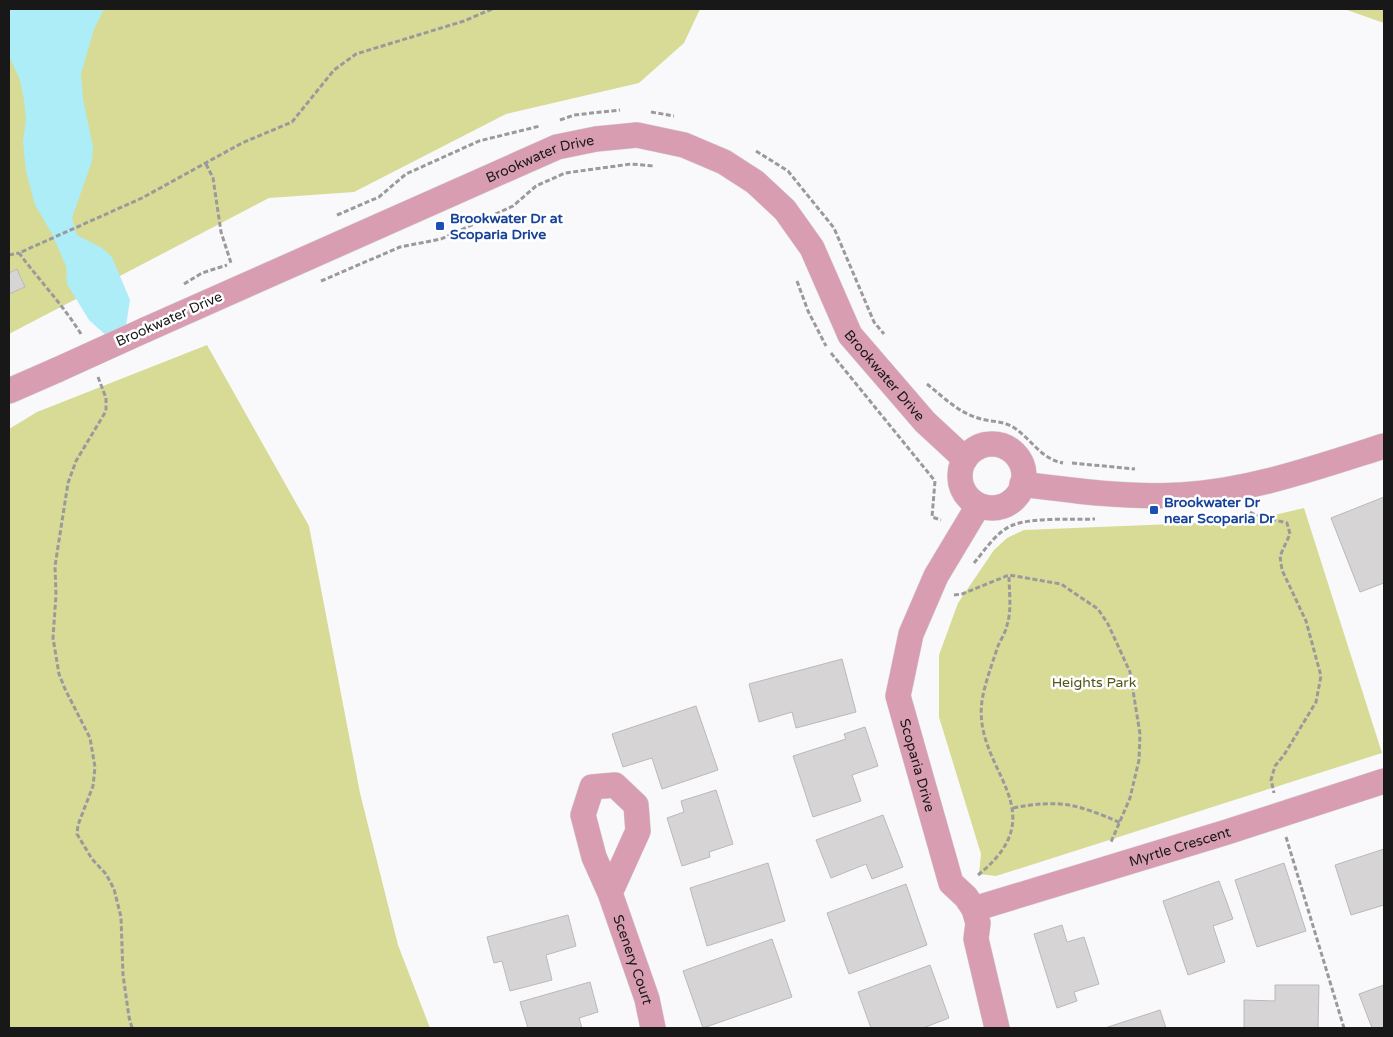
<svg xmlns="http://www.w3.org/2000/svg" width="1393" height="1037" viewBox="0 0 1393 1037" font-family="'Varela Round',sans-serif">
	<rect width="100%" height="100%" fill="#f9f9fb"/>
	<g fill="#d7db95">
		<path d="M9,9H700L684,43L639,83L506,114L354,192L269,198L9,334Z"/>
		<path d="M1344,9H1384V23Z"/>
		<path d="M207,345L309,526L360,793L398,945L430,1028H9V429L37,412Z"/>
		<path d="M1304,508L1382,753L996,876L979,874L981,854L939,717V655L958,603L994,550L1007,538L1024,530L1248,521Z"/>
	</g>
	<path fill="#acedf8" d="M9,9H104L94,29L81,74L83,99L93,147L92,161L72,218L77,235L102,248L112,257L130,300L125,332L110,339L89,320L67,284L66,266L51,232L35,205L26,171L23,142L26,119L24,100L20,80L9,56Z"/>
	<g fill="#d6d4d4" stroke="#bbb9b8">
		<path d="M17,269L25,287L9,294V273Z"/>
		<path d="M1384,497V583L1360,592L1331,518Z"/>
		<path d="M842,659L856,712L796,728L792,712L759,722L749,684Z"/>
		<path d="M696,706L718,770L662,789L652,758L623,767L612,734Z"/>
		<path d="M865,727L878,766L852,775L861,801L813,817L793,756L846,739L844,734Z"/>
		<path d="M716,790L733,844L709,852L710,857L682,866L667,818L684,812L681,801Z"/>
		<path d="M883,815L903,867L872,879L866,864L831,878L816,840Z"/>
		<path d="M1384,849V905L1351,915L1335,865Z"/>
		<path d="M768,863L785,921L707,946L690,888Z"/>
		<path d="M1284,863L1306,931L1257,947L1235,880Z"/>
		<path d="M1219,881L1233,919L1213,926L1225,962L1188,975L1163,901Z"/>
		<path d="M906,884L927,945L849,974L827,913Z"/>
		<path d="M568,915L576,946L546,955L552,980L510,991L502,961L494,963L487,937Z"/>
		<path d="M1062,925L1067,942L1084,937L1099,984L1074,992L1077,1001L1057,1008L1034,934Z"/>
		<path d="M772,939L792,997L703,1028L683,971Z"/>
		<path d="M930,965L949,1018L923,1028H871L858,992Z"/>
		<path d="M590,982L598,1012L579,1018L582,1028H528L520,1002Z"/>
		<path d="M1275,985H1319L1318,1028H1244V1000L1275,1001Z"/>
		<path d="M1384,985V1028H1372L1359,994Z"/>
		<path d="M1160,1010L1166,1028H1105Z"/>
	</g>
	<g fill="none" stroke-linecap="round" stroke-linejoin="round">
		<defs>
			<g id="street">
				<path id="s1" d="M145,330L557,147L596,139L637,135L684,145L724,162L755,182L785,210L812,248L850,335L925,422L965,459"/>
				<path d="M9,391L57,370"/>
				<circle cx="992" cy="476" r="32"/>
				<path d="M1022,484C1075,491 1128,498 1181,495C1251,491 1318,467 1384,446"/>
				<path id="s2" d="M978,506L936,576L911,634L898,696L951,883L966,897L974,909L978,923L976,939L997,1028"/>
				<path id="s3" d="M610,893L638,831L636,805L615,785L592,787L583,815L594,857L610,893L647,999L653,1028"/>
				<path id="s4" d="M974,909L1227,832L1384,781"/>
			</g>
		</defs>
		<use href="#street" stroke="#d5d5d7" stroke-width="26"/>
		<g stroke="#9a9a9c" stroke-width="3" stroke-dasharray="5 2.5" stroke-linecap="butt">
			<path d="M651,112L674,116"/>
			<path d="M560,120L574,115L620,110"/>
			<path d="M756,151L788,171L834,228L874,322L884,334"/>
			<path d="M206,164L213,178L221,232L231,263"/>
			<path d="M337,215L379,197L406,174L479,141L540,126"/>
			<path d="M9,255L19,253"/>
			<path d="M321,281L400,247L441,239L513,206L536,186L565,173L631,164L654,166"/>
			<path d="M797,281L808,311L826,346"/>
			<path d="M184,284L202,273L227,265"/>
			<path d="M81,334C63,305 39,280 19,253L142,198L242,143L292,122L334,70L356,54L464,21L492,9"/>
			<path d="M831,353L935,481L932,517L941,520"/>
			<path d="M98,377L106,398V411L76,461L68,483L55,566L56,595L53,638L59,674L65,689L90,738L95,767L93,786L78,825L77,834L92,859L106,874L114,889L121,917L123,975L129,1017L132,1028"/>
			<path d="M927,384C942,396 957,411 975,417C987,422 1001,420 1013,427C1032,439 1039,458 1063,463"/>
			<path d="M1072,463L1135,469"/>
			<path d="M1250,512L1255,515L1287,523L1290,534L1280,556L1282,570L1306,621L1321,676L1316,702L1284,755L1275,766L1271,780L1274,793"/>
			<path d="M974,563C985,550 997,531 1013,525C1035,517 1071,520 1095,519"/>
			<path d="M954,595L962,594L1009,575L1061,584L1098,609L1108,624L1130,672L1140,734L1139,760L1130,798L1111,842"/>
			<path d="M1013,808C1060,799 1077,804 1121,823"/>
			<path d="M1286,837L1344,1028"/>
			<path d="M978,875C1059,810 972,770 982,701C984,686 993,661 998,646C1001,639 1006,632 1007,625C1012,610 1009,591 1009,575"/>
		</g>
		<use href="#street" stroke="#d99db2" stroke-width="25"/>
		<defs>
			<path id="street-bridge" d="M57,370L145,330"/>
		</defs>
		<use href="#street-bridge" stroke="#d5d5d7" stroke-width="26" stroke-linecap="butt"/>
		<use href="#street-bridge" stroke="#d99db2" stroke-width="25"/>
	</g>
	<g fill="#1a4fb4" stroke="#fff" stroke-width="2">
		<rect x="435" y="221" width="10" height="10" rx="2.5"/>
		<rect x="1149" y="505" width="10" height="10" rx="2.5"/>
	</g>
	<g text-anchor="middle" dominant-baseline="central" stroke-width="5" stroke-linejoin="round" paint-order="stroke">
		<g font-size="14" fill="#181819" stroke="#fff">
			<text stroke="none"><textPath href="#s1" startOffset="431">Brookwater Drive</textPath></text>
			<text transform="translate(169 319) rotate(-24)">Brookwater Drive</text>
			<text stroke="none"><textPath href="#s1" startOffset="896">Brookwater Drive</textPath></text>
			<text stroke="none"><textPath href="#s2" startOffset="280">Scoparia Drive</textPath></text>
			<text stroke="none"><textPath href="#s4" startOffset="215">Myrtle Crescent</textPath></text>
			<text stroke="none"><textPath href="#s3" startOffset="329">Scenery Court</textPath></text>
		</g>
		<g font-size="14" font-weight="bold" fill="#164399" stroke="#fff" text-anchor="start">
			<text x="450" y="218">Brookwater Dr at<tspan x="450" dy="16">Scoparia Drive</tspan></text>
			<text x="1164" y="502">Brookwater Dr<tspan x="1164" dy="16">near Scoparia Dr</tspan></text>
		</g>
		<g font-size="14" fill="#555717" stroke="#fff">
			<text x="1094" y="682">Heights Park</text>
		</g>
	</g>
	<rect width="1393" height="1037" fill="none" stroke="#181819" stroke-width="20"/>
</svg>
